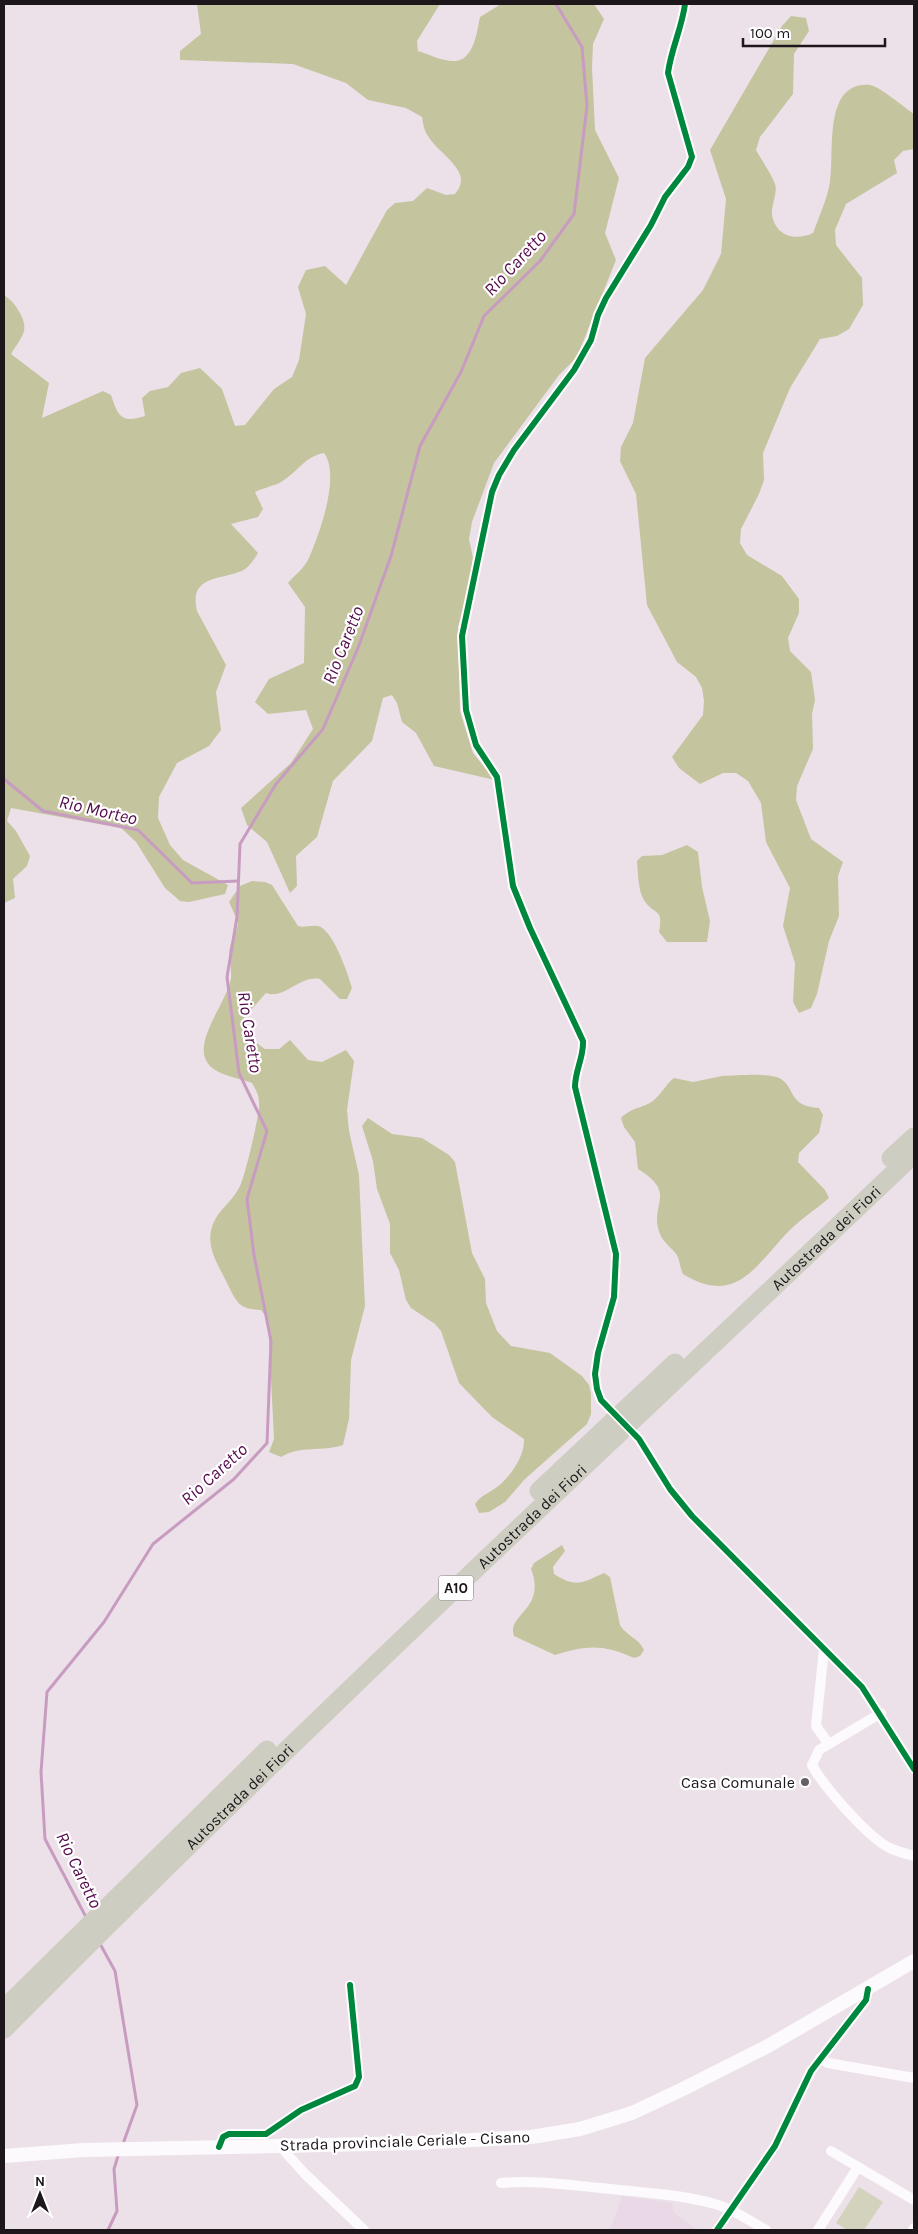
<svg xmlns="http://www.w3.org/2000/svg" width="918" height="2234" viewBox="0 0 918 2234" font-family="Karla,sans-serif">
	<rect width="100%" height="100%" fill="#ece1e9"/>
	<path fill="#ebd8e7" d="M622,2196L672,2203L674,2213L698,2230H610Z"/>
	<path fill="#d3d2bc" d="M859,2187L883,2202L864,2230H847L836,2223Z"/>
	<g fill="#c4c49f">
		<path d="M197,4H440L417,41L418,51C428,54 442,61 453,61C474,62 477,31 480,17L501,4H594L604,19L593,44L592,67L595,130L619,178L605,233L616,260L577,357L559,375L494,463L472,522L469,539L473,558L469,589L458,627L460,711L473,753L495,780L434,766L416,733L402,722L397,703L392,695L383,698L372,741L333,781L317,837L296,856L297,886L290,893L267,842L247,825L241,808L291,763L313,729L306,710L268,714L255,702L269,679L304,663L305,607L288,583C294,576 304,568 308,560C319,536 341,475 324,453C305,456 298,472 281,482C274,486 263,488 255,492L263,509L258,517L231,524L258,553C253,561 248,569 239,572C217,580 189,577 197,611L226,665L216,692L221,730L209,746L177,763L159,797L158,818L170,845L183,860L228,885L225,894L189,902L180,901L165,888L136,842L121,828L11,808L7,821L16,831L30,856L27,866L13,879L15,898L4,903V295C10,299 15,304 18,310C31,330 22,336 11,354L49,383L42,418L103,391L111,395C118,416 121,424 145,416L142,398L150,391L168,387L181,373L200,368L222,389L235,426L245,425L274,389L292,377L299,360L306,314L298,287L306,270L325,266L346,285L387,210L395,203L413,201L427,188L446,195L455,194C475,171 439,155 428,136C424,131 423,123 422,117L406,108L368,100L346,83L293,64L180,60V51L201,34Z"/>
		<path d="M791,16L806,18L809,31L794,54L793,94L760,137L756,150C762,161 771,173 775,184C778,193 771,205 772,215C776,237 796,241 813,233C819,217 827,199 830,182C835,154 822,81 870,85C879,86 905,108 914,114V149L903,151L894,160L897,173L846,204L835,230L836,245L862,278L863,305L849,329L837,336L820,339L790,388L763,453L764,480L759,494L741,529L740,543L747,555L782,576L799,599V613L788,638L790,651L811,672L815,700L812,714L813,749L797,786L796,800L811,839L843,862L838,876L839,916L829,941L817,994L811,1008L799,1013L793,1002L795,963L783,926L790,888L766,842L761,803L748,781L736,773H723L700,784L679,768L672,757L703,715L704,701L702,688L696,677L677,662L647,605L636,494L620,461L621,447L633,423L645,358L703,290L721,254L726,199L710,150L782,26Z"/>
		<path d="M687,845L698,852L702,887L710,921L707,942H667L659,932C664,907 654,916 644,900C638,891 638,872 637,861L642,856L662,855Z"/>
		<path d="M252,881L265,882L272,885L298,926C305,928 310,925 318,926C333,929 348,974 352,988L347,999H340L320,979C299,975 285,1000 266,993L243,1019V1033L265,1049H279L290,1040L308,1060L322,1062L346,1050L354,1061L347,1110L349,1131L359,1175L365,1306L351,1360L349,1419L343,1445C322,1452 301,1445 281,1457L269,1452L274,1439L268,1319L261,1310C239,1309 237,1303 228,1285C220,1268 207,1250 211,1231C215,1211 232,1203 240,1186C245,1177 258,1120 259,1108C260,1098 257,1091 252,1083C239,1078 214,1075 207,1062C193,1040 228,1001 231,978C232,968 228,957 230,947C232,938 238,931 238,922L229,902L240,886Z"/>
		<path d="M722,1076C737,1076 769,1072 781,1079C796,1089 788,1106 819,1108L823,1115L819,1133L799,1153L798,1162L825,1190L829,1198C815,1210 798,1221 785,1235C753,1270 734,1305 683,1274C680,1268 680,1261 677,1255C672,1248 663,1242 660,1234C648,1204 679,1194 638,1169L635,1142L624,1127L621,1118C631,1107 646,1108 655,1099C663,1092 666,1084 674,1078L693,1082Z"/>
		<path d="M368,1118L392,1134L422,1138L449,1155L455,1162L472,1253L485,1279L486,1303L497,1331L511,1346L550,1353L582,1376L589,1385L591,1394V1414L587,1424L525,1479L505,1502L489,1512L479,1513L475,1504C481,1495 489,1493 497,1487C510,1477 525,1456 524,1439L492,1417L459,1383L441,1331L435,1324L411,1308L406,1300L399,1270L390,1253V1224L377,1189L373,1161L362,1126Z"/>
		<path d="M562,1545L565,1551L553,1567L554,1574C576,1588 582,1583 604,1573L610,1577L620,1625C626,1636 639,1638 644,1650L640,1656L634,1658C603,1644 587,1645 555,1655L514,1636C506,1615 547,1609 531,1569L534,1563Z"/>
	</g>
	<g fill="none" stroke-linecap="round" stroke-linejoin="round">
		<g stroke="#c89cc0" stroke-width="3">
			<path d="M4,779L43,811L138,830L192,883L238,881"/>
			<path d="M87,1919L45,1839L41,1772L47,1692L104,1622L153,1544L234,1479L267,1443L271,1341L254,1255L247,1199L267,1131L239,1073L227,977L237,917L240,844L276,784L323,729L358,648L391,556L420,446L461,372L484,316L540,261L574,214L587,106L582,47L556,4"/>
			<path d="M99,1942L115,1971L137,2105L124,2141"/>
			<path d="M108,2230L117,2211L114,2169L118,2156"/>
		</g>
		<g stroke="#fcfafc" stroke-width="10">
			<path d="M685,4C682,28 671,49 668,73L692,157L688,167L665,197L651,225L606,298L598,315L591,340L574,370L514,450L499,475L492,492L462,636L466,710L476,745L497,777L513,886L530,928L583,1041C584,1057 575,1070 575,1087L616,1254L614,1297L598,1353L595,1374L597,1389L601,1400L639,1439L670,1489L692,1516L862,1687L914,1769"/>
			<path d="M824,1649L816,1726L828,1743"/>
			<path d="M881,1713L819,1750L812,1765C824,1787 870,1840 892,1849C899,1852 907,1854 914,1856"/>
			<path d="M820,2058L828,2063L914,2078"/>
			<path d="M280,2146L305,2174L364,2230"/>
			<path d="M219,2147L223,2137L229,2134H266L301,2110L355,2086L359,2077L350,1985"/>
			<path d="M831,2151L914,2200"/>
			<path d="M501,2183C534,2180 568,2185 601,2188C638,2192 678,2194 715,2204C734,2209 749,2221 766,2230"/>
			<path d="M717,2230L775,2146L811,2071L866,2000L868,1989"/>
			<path d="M818,2230L858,2167"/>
			<path d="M913,2230L914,2228"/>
		</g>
		<path stroke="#fcfafc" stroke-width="14" d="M4,2156L84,2150L417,2143L531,2137L580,2129L632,2113L683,2089L768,2046L914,1961"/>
		<g stroke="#cdcdc1" stroke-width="19">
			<path d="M891,1158L914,1137"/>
			<path d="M539,1491L675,1363"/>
			<path d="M4,2009L267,1750"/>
			<path id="s1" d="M4,2029C300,1730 609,1444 914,1154"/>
		</g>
		<defs>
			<g id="cycleway">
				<path d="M685,4C682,28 671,49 668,73L692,157L688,167L665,197L651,225L606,298L598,315L591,340L574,370L514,450L499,475L492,492L462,636L466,710L476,745L497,777L513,886L530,928L583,1041C584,1057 575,1070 575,1087L616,1254L614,1297L598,1353L595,1374L597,1389L601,1400L639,1439L670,1489L692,1516L862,1687L914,1769"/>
				<path d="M219,2147L223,2137L229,2134H266L301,2110L355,2086L359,2077L350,1985"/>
				<path d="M717,2230L775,2146L811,2071L866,2000L868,1989"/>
			</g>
		</defs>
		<use href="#cycleway" stroke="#fff" stroke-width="9"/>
		<use href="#cycleway" stroke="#00873e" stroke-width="6"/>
	</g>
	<circle fill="#655e64" stroke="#fff" stroke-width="2" cx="805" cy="1782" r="5"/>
	<g text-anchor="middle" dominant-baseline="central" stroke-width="4.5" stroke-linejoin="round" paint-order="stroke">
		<rect fill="#fff" stroke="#615d60" stroke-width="1" x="438.5" y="1575.5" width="35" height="25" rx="4"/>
		<g font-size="15" font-weight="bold" fill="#1d171c">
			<text x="456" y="1588">A10</text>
		</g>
		<g font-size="16" fill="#1d171c" stroke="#fff">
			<text stroke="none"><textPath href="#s1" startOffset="1141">Autostrada dei Fiori</textPath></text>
			<text stroke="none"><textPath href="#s1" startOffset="736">Autostrada dei Fiori</textPath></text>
			<text stroke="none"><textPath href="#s1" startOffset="331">Autostrada dei Fiori</textPath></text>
			<text transform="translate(405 2141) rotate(-2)">Strada provinciale Ceriale - Cisano</text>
		</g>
		<g font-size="16" fill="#1d171c" stroke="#fff" text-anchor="end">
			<text x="795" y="1782">Casa Comunale</text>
		</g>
		<g font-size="18" font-style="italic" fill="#550b4c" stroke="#fff">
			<text transform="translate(515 263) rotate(-47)">Rio Caretto</text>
			<text transform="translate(343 645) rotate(-68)">Rio Caretto</text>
			<text transform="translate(98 810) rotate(13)">Rio Morteo</text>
			<text transform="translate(250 1032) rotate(81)">Rio Caretto</text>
			<text transform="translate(214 1474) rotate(-42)">Rio Caretto</text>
			<text transform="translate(79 1870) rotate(64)">Rio Caretto</text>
		</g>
	</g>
	<rect width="918" height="2234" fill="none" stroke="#1d171c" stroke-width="10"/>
	<g transform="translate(40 2194)" stroke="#ffffff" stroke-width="4" paint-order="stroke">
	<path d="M0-4L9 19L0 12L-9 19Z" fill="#1d171c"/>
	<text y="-8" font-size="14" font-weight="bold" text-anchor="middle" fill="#1d171c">N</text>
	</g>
	<path d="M743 38v8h142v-8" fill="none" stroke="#1d171c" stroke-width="2.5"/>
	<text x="750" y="38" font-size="15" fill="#1d171c" stroke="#ffffff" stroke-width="4" paint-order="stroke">100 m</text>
</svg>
